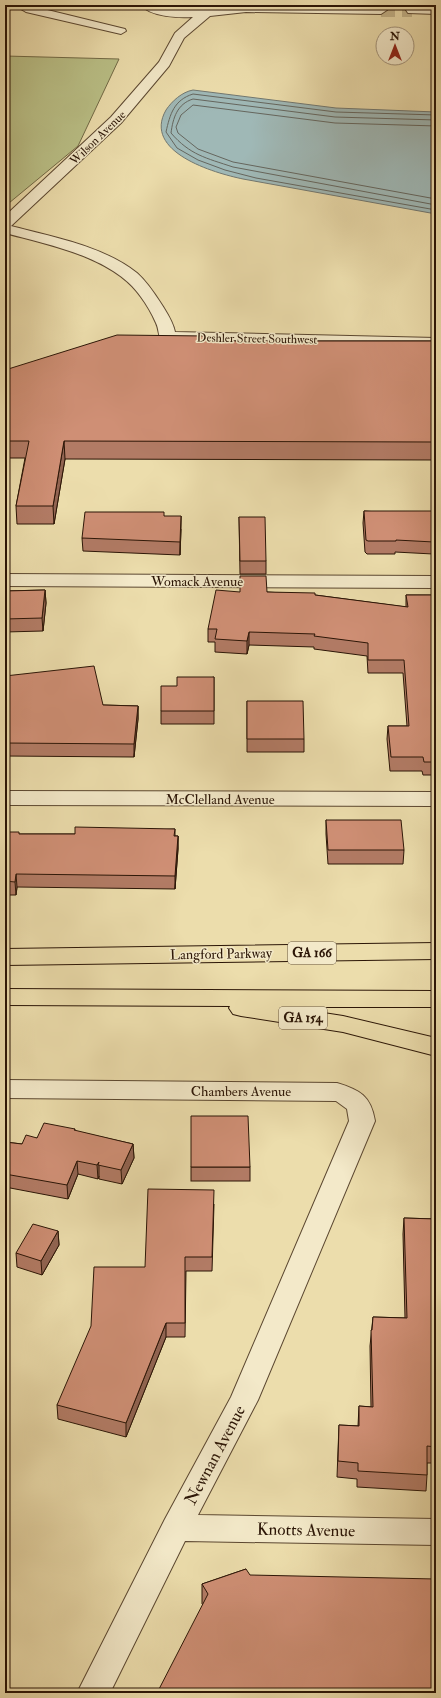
<svg xmlns="http://www.w3.org/2000/svg" width="441" height="1698" viewBox="0 0 441 1698" font-family="'IM FELL Double Pica',serif">
	<rect width="100%" height="100%" fill="#ecddac"/>
	<filter id="stains"><feTurbulence type="fractalNoise" baseFrequency=".005" numOctaves="4"/><feColorMatrix values="0 0 0 0 .2 0 0 0 0 .09 0 0 0 0 .02 0 0 0 .5 -.17"/></filter>
	<radialGradient id="worn" r=".72"><stop offset=".6" stop-color="#630" stop-opacity="0"/><stop offset="1" stop-color="#630" stop-opacity=".3"/></radialGradient>
	<path fill="#bac087" stroke="#726a46" d="M5,56L119,59L78,146L9,203L5,204Z"/>
	<path fill="#9fb8b6" stroke="#717770" d="M193,90L336,108L436,112V214L243,179C214,173 142,152 166,110C172,101 182,92 193,90Z"/>
	<g fill="none" stroke-linecap="round" stroke-linejoin="round">
		<g stroke="#65665e" stroke-width="1">
			<path d="M436,115L336,112L193,94C174,100 170,114 166,132L177,148L198,160L225,170L256,178L436,210"/>
			<path d="M436,120L335,117L193,99C177,104 173,118 171,133C190,155 206,158 233,167L436,205"/>
			<path d="M436,126L335,123L193,105L181,115L176,127L178,133L198,149L233,162L436,199"/>
		</g>
		<path stroke="#c5b58b" stroke-width="14" stroke-dasharray="14 7" stroke-linecap="butt" d="M381,10H412"/>
		<defs>
			<path id="lane" d="M14,5H27L125,29L126,31L121,34L26,12Z"/>
			<g id="street">
				<path d="M141,5H157L171,10H183L238,5L381,6L387,10L381,14L246,12L210,16L184,38L169,66L121,123L11,226C53,237 103,246 137,273C147,282 155,294 162,305C167,313 173,322 175,332L436,338V348L161,340C158,335 159,329 156,323C152,314 147,305 141,297C114,257 49,245 5,233V216L111,117L159,62L175,33L193,17C180,18 150,17 141,5Z"/>
				<path d="M412,6H436V14L408,13L406,10Z"/>
				<path d="M5,574L436,576V588L5,586Z"/>
				<path d="M5,791L436,792V806L5,805Z"/>
				<path d="M5,1080L337,1083C360,1090 371,1096 375,1121L258,1400L198,1515L436,1519V1545L185,1541L110,1693H77L165,1519L231,1397L349,1121L347,1109L336,1101L5,1098Z"/>
			</g>
			<g id="highway">
				<path d="M436,943V959L5,965V949Z"/>
				<path d="M5,989L436,991V1007H285L343,1016L436,1038V1056L343,1032L241,1016L233,1014L229,1008L230,1006L5,1005Z"/>
			</g>
		</defs>
		<use href="#lane" stroke="#5b4730" stroke-width="2"/>
		<use href="#street" stroke="#5b4730" stroke-width="2"/>
		<use href="#highway" stroke="#2b1506" stroke-width="2"/>
		<use href="#lane" fill="#f3e9c9" fill-rule="evenodd"/>
		<use href="#street" fill="#f3e9c9" fill-rule="evenodd"/>
		<use href="#highway" fill="#ecddac" fill-rule="evenodd"/>
	</g>
	<g fill="#b27b65" stroke="#2b1506">
		<path d="M206,341H436V460L65,459L54,524H17L16,506L25,458H5V370Z"/>
		<path d="M364,511L436,516L433,554L395,552V554H367L365,552L363,523Z"/>
		<path d="M164,516L181,529L180,555L83,551L82,538Z"/>
		<path d="M239,517L266,561V574H240Z"/>
		<path d="M45,590L46,603L43,631L5,632V591Z"/>
		<path d="M240,592H267L315,595L406,607V595H436V775H423L422,771H390L387,739L388,726H407L403,673H368L367,656L314,649V647L249,645L247,654L215,652V642H208V629Z"/>
		<path d="M5,676L103,705L138,706V719L134,757L5,756Z"/>
		<path d="M214,677V724H161V711L177,686Z"/>
		<path d="M247,701L304,739V752H247Z"/>
		<path d="M326,820L404,850L403,864H328L326,834Z"/>
		<path d="M5,826L6,832L20,834H75L175,829V836H178V849L175,889L17,887L16,895H5Z"/>
		<path d="M75,1129V1131L133,1144L134,1158L122,1184L99,1179V1176L98,1179L78,1174L68,1199L5,1187V1142L22,1144L37,1138Z"/>
		<rect x="191" y="1167" width="59" height="14"/>
		<path d="M214,1204L212,1271H186L185,1337H166L126,1437L58,1419L57,1405L145,1267Z"/>
		<path d="M404,1218L436,1219V1463H427V1475L426,1491L357,1487V1479L337,1477L339,1425L358,1426L359,1406L371,1407L370,1346L373,1317L405,1318L403,1234Z"/>
		<path d="M58,1231L59,1245L42,1275L17,1267L16,1253Z"/>
		<path d="M246,1569L203,1605L202,1604V1584Z"/>
	</g>
	<g fill="#916452" stroke="#2b1506">
		<path d="M64,441L65,459L54,524L53,506Z"/>
		<path d="M181,516V529L180,555V542Z"/>
		<path d="M45,590L46,603L43,631L42,618Z"/>
		<path d="M249,632V645L247,654V641Z"/>
		<path d="M138,706V719L134,757V744Z"/>
		<path d="M178,836V849L175,889V876Z"/>
		<path d="M16,874L17,887L16,895L15,882Z"/>
		<path d="M133,1144L134,1158L122,1184L121,1170Z"/>
		<path d="M77,1161L78,1174L68,1199L67,1185Z"/>
		<path d="M99,1162V1176L98,1179L97,1165Z"/>
		<path d="M58,1231L59,1245L42,1275L41,1261Z"/>
		<path d="M166,1323V1337L126,1437V1423Z"/>
		<path d="M5,1625L6,1638L5,1640Z"/>
	</g>
	<g fill="#cf8f75" stroke="#2b1506">
		<path d="M117,335L206,336V341H436V442L64,441L53,506H16L29,441H5V370Z"/>
		<path d="M364,511H436L434,542L396,540V541H368L366,540Z"/>
		<path d="M85,512H164V516H181L180,542L82,538Z"/>
		<path d="M239,517H265L266,561H240Z"/>
		<path d="M240,576H266L267,592L315,593V595L408,607L406,595H436V762H424L423,757H391L388,726H409L404,660H368V643L314,636L315,634L249,632L247,641L215,639L217,629H208L216,590L240,592Z"/>
		<path d="M45,590L42,618L5,619V591Z"/>
		<path d="M94,666L103,705L138,706L134,744L5,743V676Z"/>
		<path d="M177,677H214V711H161V686H177Z"/>
		<path d="M247,701H303L304,739H247Z"/>
		<path d="M326,820H401L404,850H328Z"/>
		<path d="M75,827L175,829L174,836H178L175,876L16,874L15,882L5,881V832H19V834H75Z"/>
		<path d="M191,1116H248L250,1167H191Z"/>
		<path d="M44,1123L75,1129L74,1130L133,1144L121,1170L98,1165L99,1162L97,1165L77,1161L67,1185L5,1174V1142L22,1144L26,1135L37,1138Z"/>
		<path d="M148,1189L214,1190L212,1257H185V1323H166L126,1423L57,1405L91,1326L94,1267H145Z"/>
		<path d="M404,1218L436,1219V1447L427,1446V1475L358,1471V1463L338,1461L339,1425L359,1426V1406L373,1407L371,1330H372L373,1317L407,1318Z"/>
		<path d="M33,1224L58,1231L41,1261L16,1253Z"/>
		<path d="M246,1569L250,1575L436,1579V1693H157L208,1594L202,1584Z"/>
	</g>
	<g text-anchor="middle" dominant-baseline="central" stroke-width="3" stroke-linejoin="round" paint-order="stroke">
		<g font-size="12" fill="#2b1506" stroke="#f3e9c9">
			<text transform="translate(98 138) rotate(-44)">Wilson Avenue</text>
			<text transform="translate(257 339) rotate(1)">Deshler Street Southwest</text>
		</g>
		<g fill="#f3e9c9" stroke="#675540" stroke-width="1">
			<rect x="288" y="942" width="48" height="22" rx="3"/>
			<rect x="279" y="1007" width="48" height="22" rx="3"/>
		</g>
		<g font-size="13" font-weight="bold" fill="#2b1506">
			<text x="312" y="953">GA 166</text>
			<text x="303" y="1018">GA 154</text>
		</g>
		<g font-size="14" fill="#2b1506" stroke="#f3e9c9">
			<text x="197" y="581">Womack Avenue</text>
			<text x="220" y="799">McClelland Avenue</text>
			<text transform="translate(221 954) rotate(-1)">Langford Parkway</text>
			<text x="241" y="1091">Chambers Avenue</text>
		</g>
		<g font-size="17" fill="#2b1506" stroke="#f3e9c9">
			<text transform="translate(215 1455) rotate(-62)">Newnan Avenue</text>
			<text transform="translate(306 1530) rotate(1)">Knotts Avenue</text>
		</g>
	</g>
	<rect width="441" height="1698" fill="none" stroke="#ecddac" stroke-width="20"/>
	<rect x="6" y="6" width="429" height="1686" fill="none" stroke="#2b1506" stroke-width="2"/>
	<rect x="10" y="10" width="421" height="1678" fill="none" stroke="#2b1506"/>
	<g transform="translate(395 46)"><circle r="19" fill="#f3e9c9" stroke="#a3947b"/>
	<path d="M0-3L7 15L0 10L-7 15Z" fill="#8f2418"/>
	<text y="-6" font-size="11" font-weight="bold" text-anchor="middle" fill="#2b1506">N</text>
	</g>
	<rect width="100%" height="100%" filter="url(#stains)"/>
	<rect width="100%" height="100%" fill="url(#worn)"/>
</svg>
